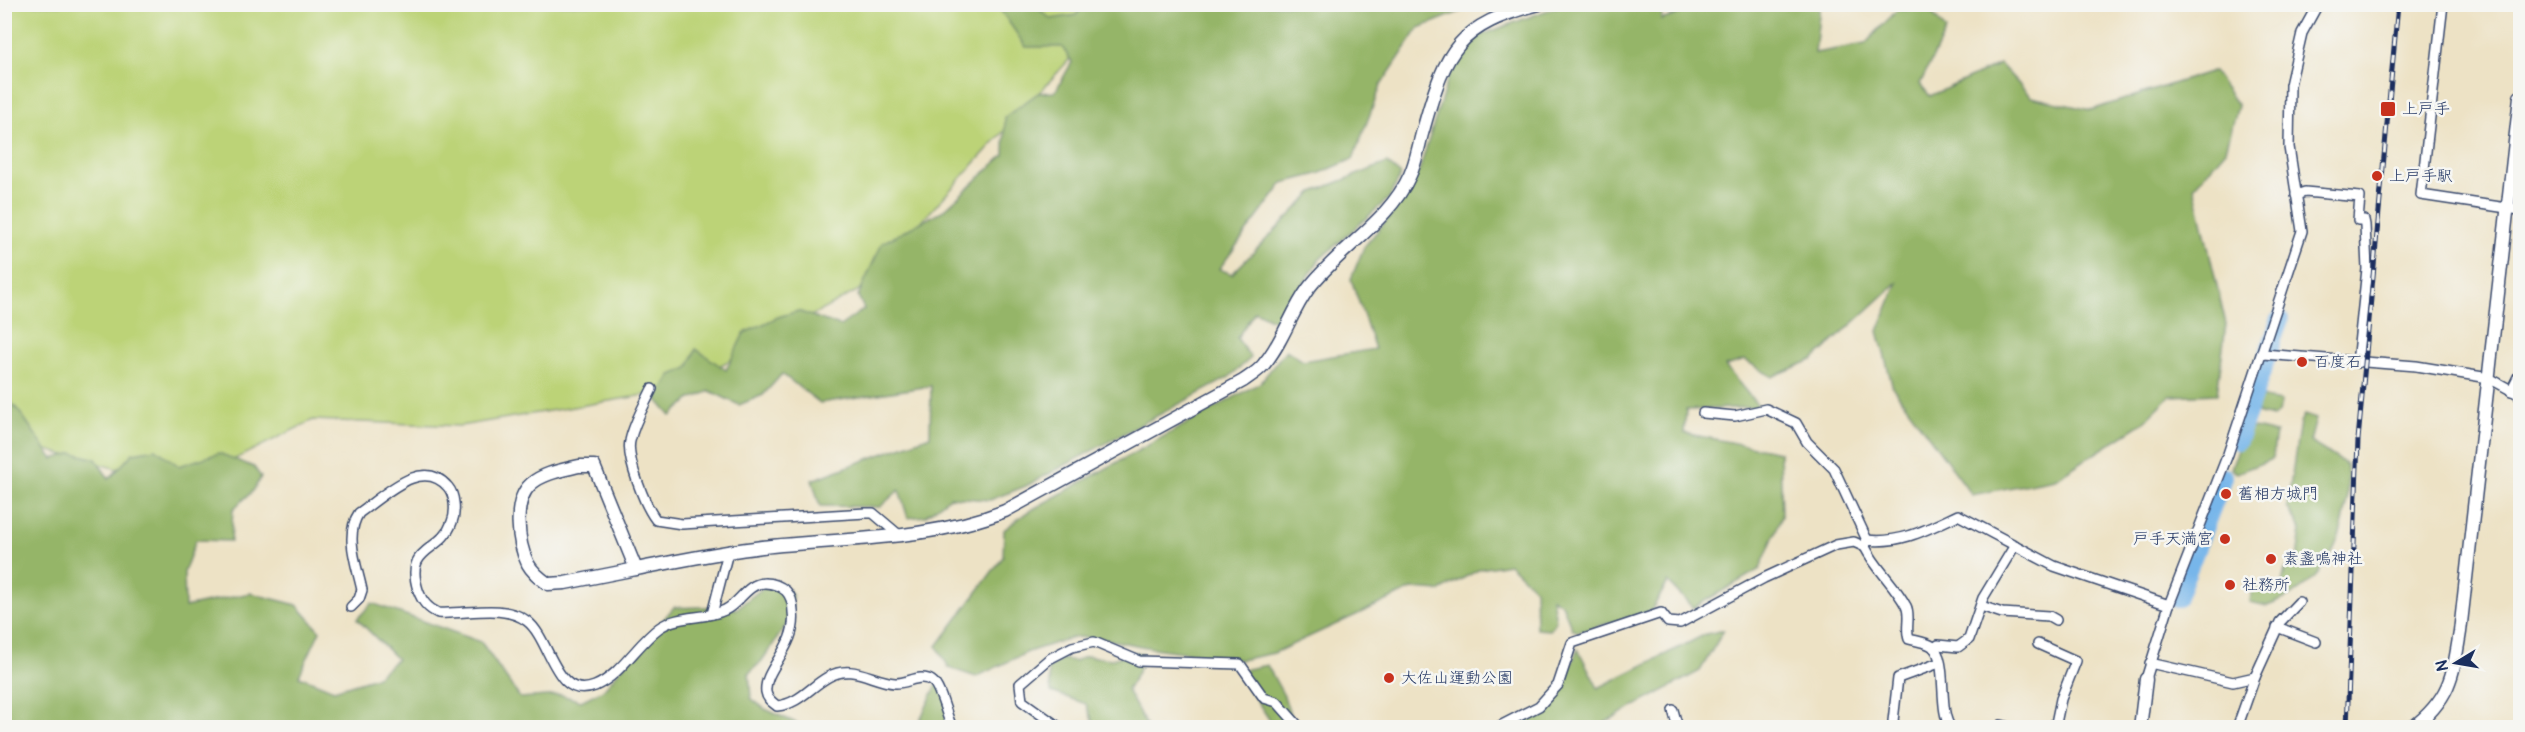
<svg xmlns="http://www.w3.org/2000/svg" width="2525" height="732" viewBox="0 0 2525 732" font-family="Pangolin,'Klee One',sans-serif">
	<rect width="100%" height="100%" fill="#f6f6f2"/>
	<filter id="ink" filterUnits="userSpaceOnUse"><feTurbulence type="fractalNoise" baseFrequency=".0167" numOctaves="2"/><feDisplacementMap in="SourceGraphic" scale="12" xChannelSelector="R" yChannelSelector="G"/><feConvolveMatrix kernelMatrix="1 2 1 2 8 2 1 2 1" color-interpolation-filters="sRGB"/></filter>
	<filter id="wash" filterUnits="userSpaceOnUse"><feTurbulence type="fractalNoise" baseFrequency=".008" numOctaves="4" result="noise"/><feDisplacementMap in="SourceGraphic" scale="24" xChannelSelector="R" yChannelSelector="G"/><feGaussianBlur stdDeviation="1.35" result="paint"/><feColorMatrix in="noise" values="0 0 0 0 0 0 0 0 0 0 0 0 0 0 0 0 0 1.4 0 .05"/><feComposite in="paint" operator="in"/></filter>
	<g filter="url(#wash)">
		<rect width="100%" height="100%" fill="#ede2c5"/>
		<path fill="#bcd377" stroke="#6c816a" stroke-width="1.5" d="M4,5H1119L859,290L675,390L460,426L313,420L181,486L5,439Z"/>
		<g fill="#95b568" stroke="#587263" stroke-width="1.5">
			<path d="M1085,4L1477,5L1419,28L1381,85L1353,159L1318,174L1283,183L1219,269L1232,274L1313,192L1387,163L1401,175L1389,198L1319,260L1279,323L1255,311L1237,338L1251,358L1228,378L1026,486L990,500L950,497L925,516L908,518L899,490L880,507L820,506L812,480L930,436L931,386L820,403L782,374L763,395L739,405L710,391L689,400L671,416L656,399L671,375L688,368L696,349L726,370L744,333L778,317L798,311L840,326L864,309L858,296L882,243L944,210L1004,155L1005,117L1038,93L1055,92L1072,62L1062,47H1026L997,5H1034L1051,19L1076,15Z"/>
			<path d="M1561,5H1664L1661,20L1705,5H1820L1815,53L1865,44L1897,10L1929,9L1946,30L1920,84L1930,96L2000,64L2031,97L2091,110L2213,71L2238,106L2226,150L2194,187L2226,324L2217,394L2170,396L2143,423L2055,479L1972,495L1893,388L1878,331L1898,282L1814,359L1772,377L1745,360L1725,366L1759,407L1686,410L1684,433L1780,452L1782,516L1760,569L1693,608L1668,582L1651,611L1578,632L1572,629L1562,604L1552,598L1556,621L1550,630L1536,629L1535,589L1509,564L1480,569L1440,591L1412,589L1274,653L1240,660L1146,647L1105,639L1074,637L1028,652L976,677L949,668L937,646L1003,557L1004,530L1026,513L1260,383L1286,350L1303,361L1375,349L1351,279L1364,247L1404,199L1419,171L1449,75L1479,36Z"/>
			<path d="M4,396C24,412 36,439 53,459L73,453L96,459L109,479L133,453L156,449L179,466L219,453L254,467L261,477L253,491L233,509L231,541L196,540L184,572L185,607L250,593L297,605L320,631L299,676L334,690L376,677L397,659L357,619L372,603L481,642L520,698L561,695L581,701L603,690L674,607C695,609 716,604 736,609L764,587L784,584L792,595L791,614L787,624L761,662L749,673L751,698L765,709L805,727H5Z"/>
			<path d="M2258,397L2281,401L2279,413L2273,417L2259,414L2255,408Z"/>
			<path d="M2304,415L2316,419L2310,442L2346,464C2349,474 2347,486 2347,496C2343,548 2319,589 2267,606L2250,602L2252,585L2281,587L2285,570L2297,559L2301,530L2287,507L2300,422Z"/>
			<path d="M2250,427L2276,433L2272,459L2237,473L2231,469L2245,430Z"/>
			<path d="M1724,630L1700,671L1605,722L1600,727L1510,728C1529,719 1548,711 1560,693C1568,680 1570,663 1578,649L1598,688L1706,634Z"/>
			<path d="M1136,652L1143,653L1138,672L1127,690L1147,727H1095L1086,704L1051,692L1048,669L1062,659L1075,661L1087,656L1112,659Z"/>
			<path d="M1267,665L1284,696L1294,727H1266L1271,722L1237,671Z"/>
			<path d="M940,678L951,722L956,727L916,728Z"/>
		</g>
		<g fill="none" stroke-linecap="round" stroke-linejoin="round">
			<g stroke="#77b6ea" stroke-width="18">
				<path d="M2238,441L2280,319"/>
				<path d="M2177,599L2224,477"/>
			</g>
		</g>
	</g>
	<g filter="url(#ink)">
		<g fill="none" stroke-linecap="round" stroke-linejoin="round">
			<defs>
				<g id="minor">
					<path d="M2443,4L2421,195L2520,210"/>
					<path d="M2296,195L2305,192L2360,197L2358,220H2364L2365,225L2367,269L2357,363"/>
					<path d="M2263,354L2416,366L2489,378L2520,395"/>
					<path d="M652,389C644,406 634,422 630,441C626,458 645,506 656,520L682,524L866,513H873L899,535"/>
					<path d="M2511,391L2520,373"/>
					<path d="M1703,413L1735,416L1766,409L1796,423L1807,442L1834,469L1867,540"/>
					<path d="M1981,606L2002,613L2049,616L2056,620"/>
					<path d="M351,607L359,599L362,590C357,566 344,535 359,513C384,496 422,456 448,487C455,495 456,512 452,522C441,554 404,545 418,590C422,601 427,608 438,613C466,615 503,603 527,621C551,639 555,702 595,686C621,675 637,644 659,628C679,614 705,620 725,610C740,603 747,583 765,583C773,583 780,586 786,591C792,597 793,604 793,612C798,646 763,669 766,692C767,699 772,702 777,706C799,704 810,687 828,677C852,663 871,681 895,683C907,684 920,673 932,681C940,686 947,717 952,728"/>
					<path d="M712,614L728,552"/>
					<path d="M2277,627L2316,642"/>
					<path d="M2038,644L2076,661L2061,699L2055,728"/>
					<path d="M1934,648L1938,645L1958,647L1969,639L1983,598L2015,545"/>
					<path d="M2150,663L2233,682L2255,677L2280,622L2299,602"/>
					<path d="M2146,679L2169,605L2228,454L2302,231L2289,147L2290,85L2302,33L2318,4"/>
					<path d="M1673,710L1678,728"/>
					<path d="M2001,725L2014,728"/>
					<path d="M1060,728L1022,701L1020,684L1049,659L1072,647L1094,642L1139,661L1240,664L1264,698L1277,702L1300,728"/>
					<path d="M1496,728L1539,706L1558,685L1572,643L1661,613L1668,622L1680,623L1764,578L1836,545L1854,542L1865,547"/>
					<path d="M1897,728L1893,721L1898,678L1939,663"/>
					<path d="M1951,728C1937,711 1949,659 1932,646C1926,642 1916,641 1909,639C1905,629 1911,615 1906,606C1895,585 1876,569 1865,547L1867,540C1901,544 1928,529 1958,515L2054,566L2169,605"/>
					<path d="M2237,728L2255,677"/>
				</g>
				<g id="tertiary">
					<path d="M579,466H594L636,569L565,583L548,584C541,579 533,573 528,564C518,544 512,501 531,484C543,473 563,470 579,466Z"/>
					<path d="M636,569C678,561 720,552 762,547C843,538 928,541 1005,511L1243,381C1250,376 1259,371 1264,364C1283,342 1291,312 1308,289C1339,248 1389,222 1410,175C1417,160 1419,142 1424,127C1446,48 1459,25 1539,4"/>
					<path d="M2140,728L2146,679"/>
					<path d="M2412,728C2450,699 2453,676 2460,632L2520,97"/>
				</g>
			</defs>
			<use href="#minor" stroke="#3a4a6d" stroke-width="12"/>
			<use href="#tertiary" stroke="#3a4a6d" stroke-width="15"/>
			<use href="#minor" stroke="#fff" stroke-width="9"/>
			<use href="#tertiary" stroke="#fff" stroke-width="12"/>
			<defs>
				<path id="rail" d="M2347,728L2358,440L2398,4"/>
			</defs>
			<use href="#rail" stroke="#1b2f5e" stroke-width="5"/>
			<use href="#rail" stroke="#f6f6f2" stroke-width="3" stroke-dasharray="9" stroke-linecap="butt"/>
		</g>
	</g>
	<g fill="#c8321e" stroke="#f6f6f2" stroke-width="2">
		<rect x="2380" y="101" width="16" height="16" rx="3"/>
		<circle cx="2377" cy="176" r="6"/>
		<circle cx="2302" cy="362" r="6"/>
		<circle cx="2226" cy="494" r="6"/>
		<circle cx="2225" cy="539" r="6"/>
		<circle cx="2271" cy="559" r="6"/>
		<circle cx="2230" cy="585" r="6"/>
		<circle cx="1389" cy="678" r="6"/>
	</g>
	<g text-anchor="middle" dominant-baseline="central" stroke-width="5" stroke-linejoin="round" paint-order="stroke">
		<g font-size="16" fill="#1b2f5e" stroke="#f6f6f2" text-anchor="start">
			<text x="2402" y="109">上戸手</text>
			<text x="2389" y="176">上戸手駅</text>
			<text x="2314" y="362">百度石</text>
			<text x="2238" y="494">舊相方城門</text>
			<text x="2213" y="539" text-anchor="end">戸手天満宮</text>
			<text x="2283" y="559">素盞嗚神社</text>
			<text x="2242" y="585">社務所</text>
			<text x="1401" y="678">大佐山運動公園</text>
		</g>
	</g>
	<rect width="2525" height="732" fill="none" stroke="#f6f6f2" stroke-width="24"/>
	<g transform="translate(2456 663) rotate(259)" stroke="#f6f6f2" stroke-width="4.5" paint-order="stroke">
	<path d="M0-4.5L10 22L0 15L-10 22Z" fill="#1b2f5e"/>
	<text y="-9" font-size="16" font-weight="bold" text-anchor="middle" fill="#1b2f5e">N</text>
	</g>
</svg>
